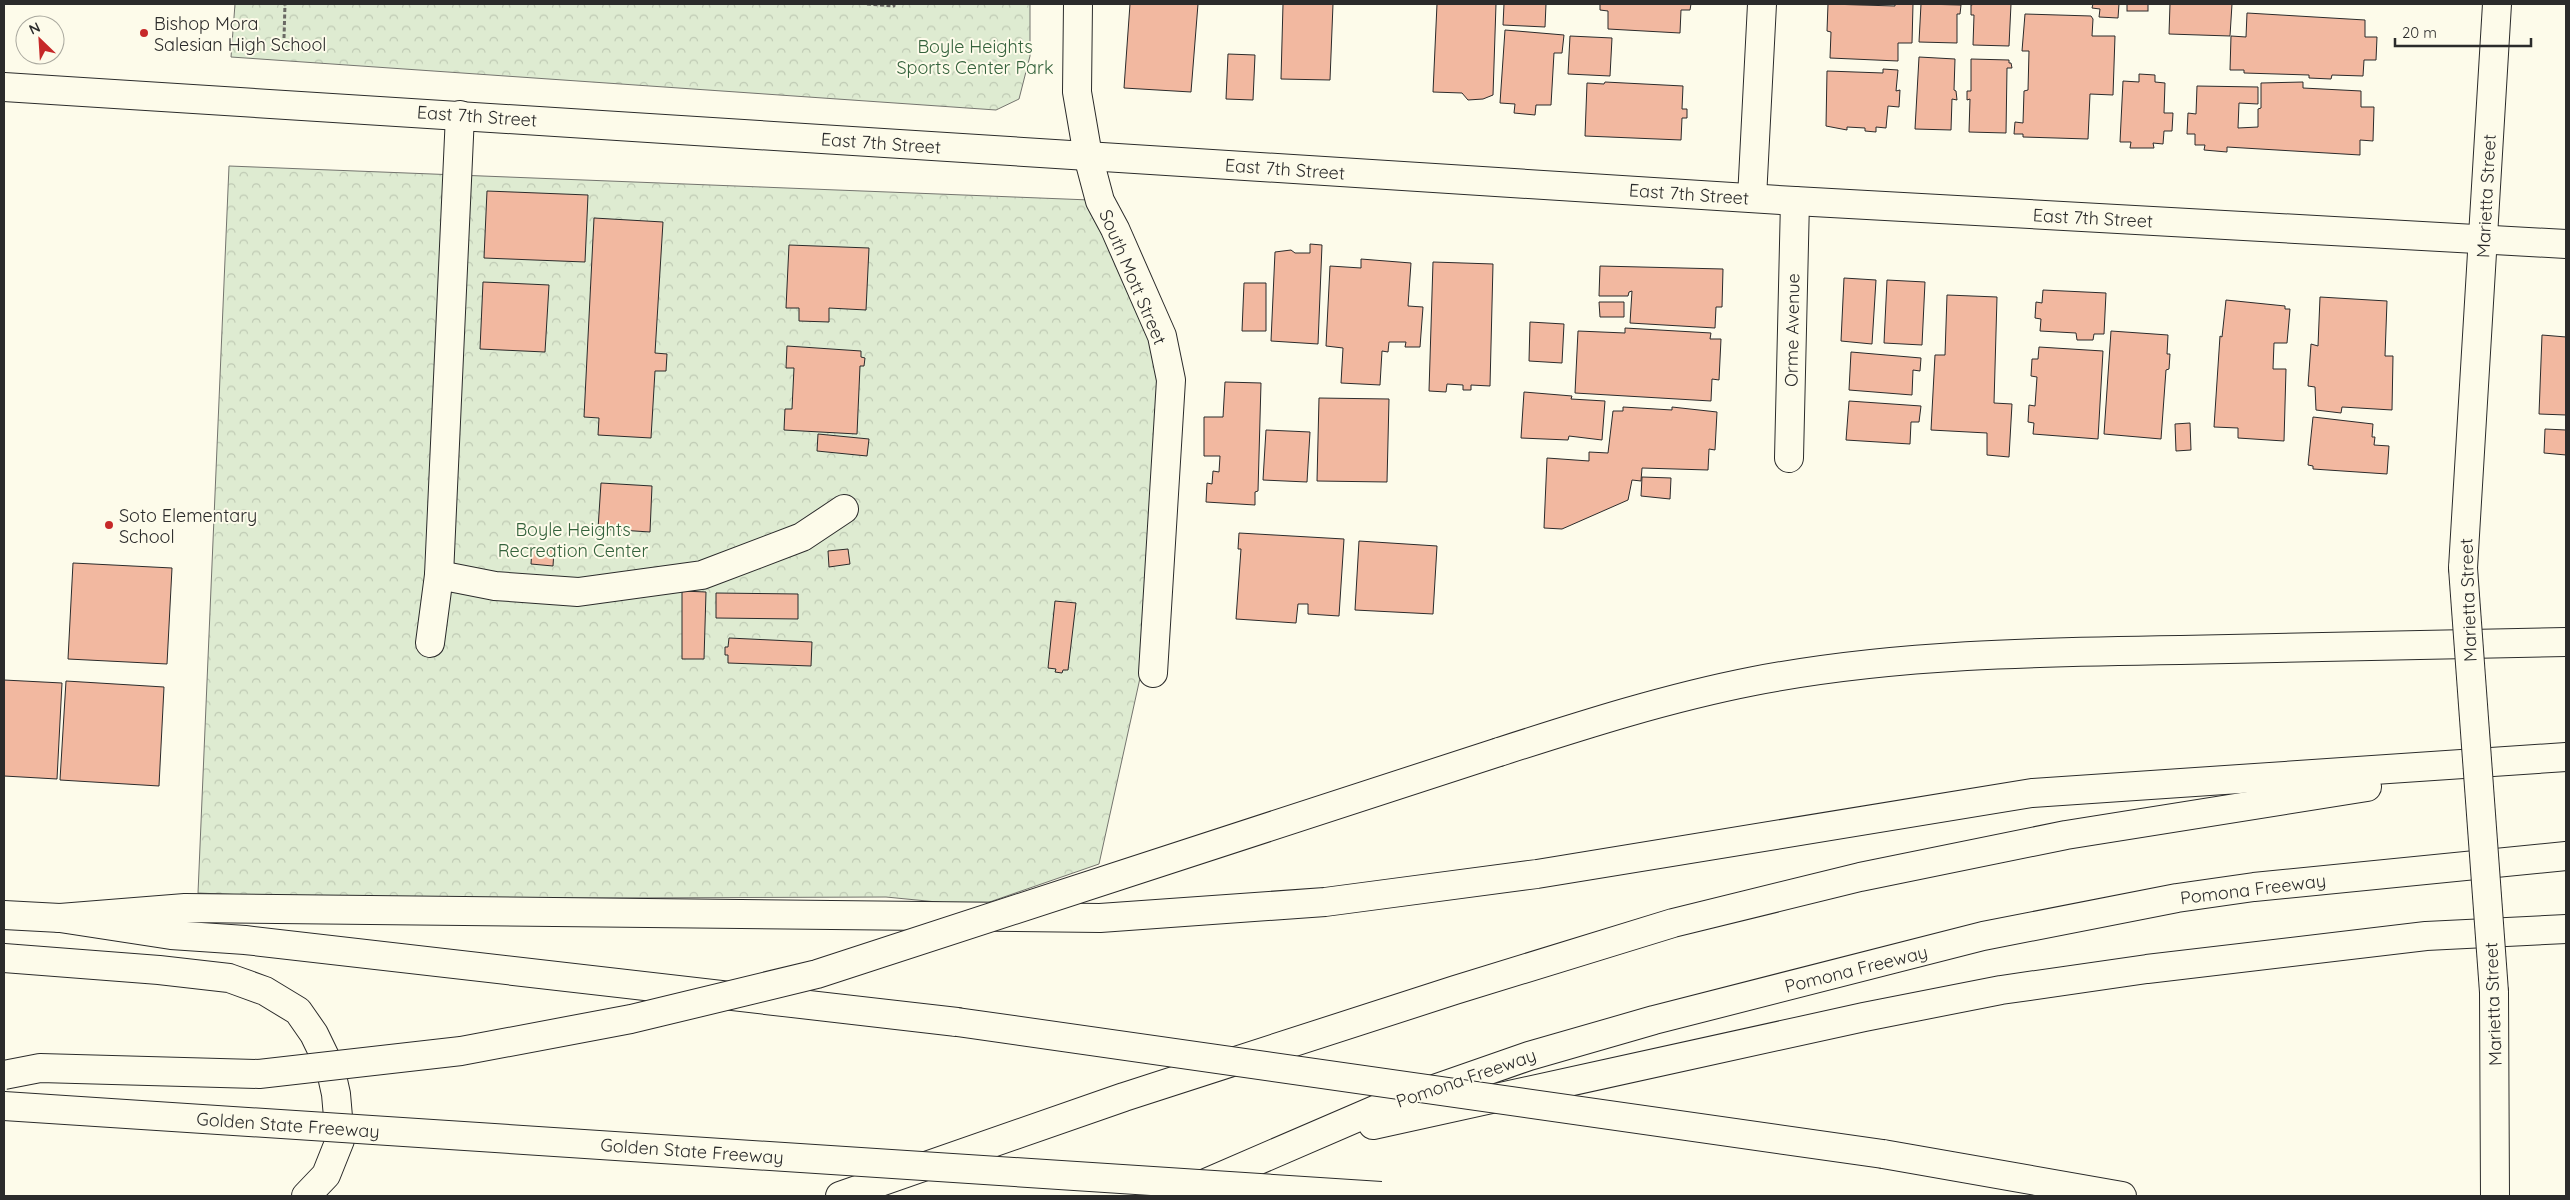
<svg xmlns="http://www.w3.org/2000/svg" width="2570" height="1200" viewBox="0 0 2570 1200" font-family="Quicksand,sans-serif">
	<defs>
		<pattern id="park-crowns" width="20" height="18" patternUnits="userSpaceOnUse" patternTransform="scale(1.25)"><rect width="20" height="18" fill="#deebd1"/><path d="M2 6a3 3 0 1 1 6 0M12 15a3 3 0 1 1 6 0" fill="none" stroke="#bfcab4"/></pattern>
	</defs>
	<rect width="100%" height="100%" fill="#fdfbea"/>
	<g fill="url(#park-crowns)" stroke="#74746e">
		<path d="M235,4H1030V56L1019,99L996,110L231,57Z"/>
		<path d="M229,166L1090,200L1157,344L1161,388L1142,669L1099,864L978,906L886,897L340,899L198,893Z"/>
	</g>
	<g fill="#f2b8a0" stroke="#2b2b2b">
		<path d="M1130,4H1198L1191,92L1124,88Z"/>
		<path d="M1283,4H1333L1330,80L1281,79Z"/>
		<path d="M1437,4H1496L1493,95L1483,99L1468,100L1462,93L1433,92Z"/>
		<path d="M1504,4H1546L1545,27L1503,25Z"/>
		<path d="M1600,4H1691L1690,10H1681L1680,33L1608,29V11L1600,10Z"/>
		<path d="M1828,4L1895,6V4H1913L1912,43H1898V61L1830,58L1831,32L1827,31Z"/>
		<path d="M1921,4L1961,5L1960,14H1957V43L1919,42Z"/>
		<path d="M1975,4H2011L2009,46L1973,45L1974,15H1971V5Z"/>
		<path d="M2093,4H2119L2118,18L2099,17L2100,9L2092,8Z"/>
		<rect x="2127" y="4" width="21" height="7"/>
		<path d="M2170,4H2232L2230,36L2169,34Z"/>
		<path d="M2247,13L2365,20V37H2377L2376,60H2364L2363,76L2332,75L2331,79L2309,78V75L2244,73V70H2230L2231,36L2246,37Z"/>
		<path d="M2025,14L2091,16L2093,19L2092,36H2115L2113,95L2090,94L2088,139L2023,137V134H2014L2015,122L2023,123L2024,91L2028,90L2029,51H2022Z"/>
		<path d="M1505,30L1564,35L1562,53H1554L1551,105H1536L1535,115L1514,113L1515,104L1500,103Z"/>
		<path d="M1570,36L1612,38L1610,76L1568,74Z"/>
		<path d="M1228,54L1255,55L1253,100L1226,99Z"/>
		<path d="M1919,57L1955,59L1954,90L1956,91L1957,100L1952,99L1951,130L1915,129Z"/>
		<path d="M1971,59L2009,60V63H2011L2012,68H2007L2006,133L1969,132L1970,99L1967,100V91H1971Z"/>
		<path d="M1883,69L1898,70L1896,91L1900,90L1899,107L1888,106L1886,128L1876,127V132L1865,131V128L1847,127V130L1826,126L1827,71L1883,73Z"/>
		<path d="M2139,74L2155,75V82L2165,83L2164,113H2173L2172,131H2164L2163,144L2153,143L2154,148H2130L2131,142H2120L2123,81L2139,82Z"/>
		<path d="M1605,82L1683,86L1682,109H1687V118H1682L1681,140L1585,136L1587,83L1604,84Z"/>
		<path d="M2303,82V88L2361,91V107H2374L2373,141L2360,140V155L2227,147V152L2204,150L2205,145H2195V134H2187L2188,113L2196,114L2197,86L2258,87V104L2239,103L2238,128L2258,127V109L2261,108V83Z"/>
		<path d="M487,191L588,195L585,262L484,258Z"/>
		<path d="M594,218L663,222L655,353L667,354L666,371H655L651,438L598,435L599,418L584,417Z"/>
		<path d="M1310,244L1322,245L1318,344L1271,341L1275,252L1291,250L1295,253H1310Z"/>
		<path d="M789,245L869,248L866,310L829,308V322L799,321V308H786Z"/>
		<path d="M1361,259L1411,263L1408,306L1423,307L1420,347H1405L1406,342H1389L1388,352L1382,351L1380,385L1341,383L1343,348L1326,346L1330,266L1361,268Z"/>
		<path d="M1433,262L1493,264L1490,386L1471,385V390H1463V385L1447,384L1446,392L1429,391Z"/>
		<path d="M1600,266L1723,269L1722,307H1716L1715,328L1630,323L1632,291L1629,292L1628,296H1599Z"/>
		<path d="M1844,278L1876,280L1872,344L1841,341Z"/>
		<path d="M1887,280L1925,282L1922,345L1884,343Z"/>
		<path d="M483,282L549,285L545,352L480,349Z"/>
		<path d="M1244,283H1266V331H1242Z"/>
		<path d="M2043,290L2106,293L2104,334H2094L2093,340H2077L2076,333L2040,331L2041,319L2035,318L2036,302L2042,303Z"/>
		<path d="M1947,295L1997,297L1994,403L2012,404L2009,457L1987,455V433L1931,430L1935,355H1945Z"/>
		<path d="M2320,297L2387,301L2385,356H2393L2392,410L2342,407L2341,413L2316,410L2315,387L2308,386L2311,344L2318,346Z"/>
		<path d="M2226,300L2285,306V309H2290L2287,343H2274L2273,369H2286L2284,441L2238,438V428L2214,427L2220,336L2222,337Z"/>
		<path d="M1599,302H1624V317H1600Z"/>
		<path d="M1530,322L1564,324L1562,363L1529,361Z"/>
		<path d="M1625,328L1711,333L1710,339H1721L1719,380L1712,379L1711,401L1575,393L1578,331L1625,333Z"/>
		<path d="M2111,331L2168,335L2167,354H2170L2169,369L2166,370L2161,439L2104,434Z"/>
		<path d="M2542,335L2566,337V415L2539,414Z"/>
		<path d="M787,346L861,351V357L865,358L864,366H860L857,434L784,430L785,409H792L794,368H786Z"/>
		<path d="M2039,347L2103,351L2098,439L2033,434L2034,423L2028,422L2029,405L2035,406L2037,377L2031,376L2032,359H2038Z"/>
		<path d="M1851,352L1921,358L1920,371L1913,370L1912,395L1849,390Z"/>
		<path d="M1225,382L1261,383L1258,491L1255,492V505L1206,502L1207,483L1212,484L1213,471L1219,472L1220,456H1204V417H1223Z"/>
		<path d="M1524,392L1572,396L1571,399L1605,401L1602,440L1569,436L1568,440L1521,438Z"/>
		<path d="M1319,398L1389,399L1387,482L1317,481Z"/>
		<path d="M1849,401L1921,406L1919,422H1911L1910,444L1846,440Z"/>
		<path d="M1623,407L1672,410V407L1717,412L1715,450L1709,449L1708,470L1642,468L1641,481L1632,480L1628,500L1562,529L1544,528L1547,458L1589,461V452L1608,453L1613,411H1623Z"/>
		<path d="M2313,417L2373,424L2372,437H2375L2374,445L2389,446L2387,474L2313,469V466L2308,465Z"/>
		<path d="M2190,423L2191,450L2176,451L2175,424Z"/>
		<path d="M2545,429L2566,430V455L2544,453Z"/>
		<path d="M1266,430L1310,432L1307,482L1263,480Z"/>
		<path d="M818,434L869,439L867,456L817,451Z"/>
		<path d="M1642,477L1671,478L1670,499L1641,496Z"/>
		<path d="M601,483L652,486L650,532L620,530L621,534H614V530L598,529Z"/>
		<path d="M1239,533L1344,539L1339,616L1308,614V604H1298L1296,623L1236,619L1241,549H1238Z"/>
		<path d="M1359,541L1437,546L1433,614L1355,610Z"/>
		<path d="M532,549L554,550L553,566L531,564Z"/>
		<path d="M848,549L850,564L829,567L828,551Z"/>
		<path d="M73,563L172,568L167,664L68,659Z"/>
		<path d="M682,591L706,592L704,659H682Z"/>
		<path d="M716,593L798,594V619L716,618Z"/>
		<path d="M1055,601L1076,603L1068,670H1063L1062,673L1055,672L1056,669L1048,668Z"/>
		<path d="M729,638L812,642L811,666L728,663V655H725V647H728Z"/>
		<path d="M4,680L62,683L57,779L4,776Z"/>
		<path d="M66,681L164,687L159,786L60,780Z"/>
	</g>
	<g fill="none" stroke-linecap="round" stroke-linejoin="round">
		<defs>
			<g id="minor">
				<path d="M1078,4L1077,92L1088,156L1100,201L1115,229L1162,336L1171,380L1153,673"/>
				<path d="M4,87L1795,201L2566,244"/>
				<path d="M1752,198L1762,4"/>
				<path d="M1789,458L1795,201"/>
				<path d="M2463,568L2497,4"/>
				<path d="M439,575L495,586L578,592L702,575L802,537L844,509"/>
				<path d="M430,643L439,575L460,115"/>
				<path d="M2494,992L2495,1196"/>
			</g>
			<g id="highway">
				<path d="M1499,752C1583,725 1667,698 1754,681C1894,654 2039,652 2181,650C2310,647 2438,644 2566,642"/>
				<path d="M4,915L60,918L171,935L245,940L957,1022"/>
				<path d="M60,918L185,908L1100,918L1325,902L1537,874L2032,793L2566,757"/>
				<path d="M4,958L159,970L229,978L265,991L298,1011L314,1034L330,1067L336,1094L340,1140L326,1175L306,1196"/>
				<path d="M1373,1125L1864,1017L2001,990L2147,969L2426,936L2566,929"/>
				<path d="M1883,1154L2122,1196"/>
				<path d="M1194,1188L1377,1109L1529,1056L1654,1020L1983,936L2177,898L2254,887L2566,856"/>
				<path d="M840,1196L1124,1097L1455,990L1673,923L1860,877L2066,835L2367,787"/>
			</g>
		</defs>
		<use href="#minor" stroke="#2b2b2b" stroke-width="30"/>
		<use href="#highway" stroke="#2b2b2b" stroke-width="30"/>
		<g stroke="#6a6964" stroke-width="3" stroke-dasharray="4 2.5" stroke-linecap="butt">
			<path d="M867,4L894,6V4"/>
			<path d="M284,38L285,4"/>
		</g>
		<use href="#minor" stroke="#fdfbea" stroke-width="28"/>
		<use href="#highway" stroke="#fdfbea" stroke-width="28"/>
		<defs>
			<path id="minor-bridge" d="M2463,568L2494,992"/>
			<g id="highway-bridge">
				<path d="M957,1022L1883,1154"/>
				<path d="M4,1075L40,1068L259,1074L461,1051L631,1019L817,974L1499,752"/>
				<path d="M4,1106L1381,1196"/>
			</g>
		</defs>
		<use href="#minor-bridge" stroke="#2b2b2b" stroke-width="30" stroke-linecap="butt"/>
		<use href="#highway-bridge" stroke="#2b2b2b" stroke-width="30" stroke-linecap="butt"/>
		<use href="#minor-bridge" stroke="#fdfbea" stroke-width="28"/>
		<use href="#highway-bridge" stroke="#fdfbea" stroke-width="28"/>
	</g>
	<g fill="#c62828" stroke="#fdfbea" stroke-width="2">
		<circle cx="144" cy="33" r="5"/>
		<circle cx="109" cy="525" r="5"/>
	</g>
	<g text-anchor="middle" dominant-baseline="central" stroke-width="4" stroke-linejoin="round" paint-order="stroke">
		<g font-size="18" fill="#2b2b2b" stroke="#fdfbea" text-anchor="start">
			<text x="154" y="23">Bishop Mora<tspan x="154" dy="21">Salesian High School</tspan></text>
			<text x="119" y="515">Soto Elementary<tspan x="119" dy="21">School</tspan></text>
		</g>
		<g font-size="18" fill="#34623c" stroke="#fdfbea">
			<text x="975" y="46">Boyle Heights<tspan x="975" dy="21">Sports Center Park</tspan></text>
			<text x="573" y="529">Boyle Heights<tspan x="573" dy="21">Recreation Center</tspan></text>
		</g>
		<g font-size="18" fill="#2b2b2b" stroke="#fdfbea">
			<text transform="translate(477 116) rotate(4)">East 7th Street</text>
			<text transform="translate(881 143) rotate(4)">East 7th Street</text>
			<text transform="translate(1285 169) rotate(4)">East 7th Street</text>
			<text transform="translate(1689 194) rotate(4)">East 7th Street</text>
			<text transform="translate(2486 196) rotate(-87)">Marietta Street</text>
			<text transform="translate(2093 218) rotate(3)">East 7th Street</text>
			<text transform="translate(1133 277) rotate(67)">South Mott Street</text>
			<text transform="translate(1792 330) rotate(-89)">Orme Avenue</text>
			<text transform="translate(2468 600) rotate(-92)">Marietta Street</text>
			<text transform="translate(2253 889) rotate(-7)">Pomona Freeway</text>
			<text transform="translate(1856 969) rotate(-14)">Pomona Freeway</text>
			<text transform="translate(2493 1004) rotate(-92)">Marietta Street</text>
			<text transform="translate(1466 1078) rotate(-19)">Pomona Freeway</text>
			<text transform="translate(288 1125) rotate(4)">Golden State Freeway</text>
			<text transform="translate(692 1151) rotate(4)">Golden State Freeway</text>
		</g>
	</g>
	<rect width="2570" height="1200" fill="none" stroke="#2b2b2b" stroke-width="10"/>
	<g transform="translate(40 40) rotate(335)"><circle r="24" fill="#fdfbea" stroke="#a9a89e"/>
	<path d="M0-4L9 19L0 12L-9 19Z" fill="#c62828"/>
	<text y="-8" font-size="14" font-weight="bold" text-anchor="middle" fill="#2b2b2b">N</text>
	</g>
	<path d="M2395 38v8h136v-8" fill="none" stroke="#2b2b2b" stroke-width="2.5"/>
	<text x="2402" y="38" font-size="15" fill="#2b2b2b" stroke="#fdfbea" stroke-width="4" paint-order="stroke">20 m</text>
</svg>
